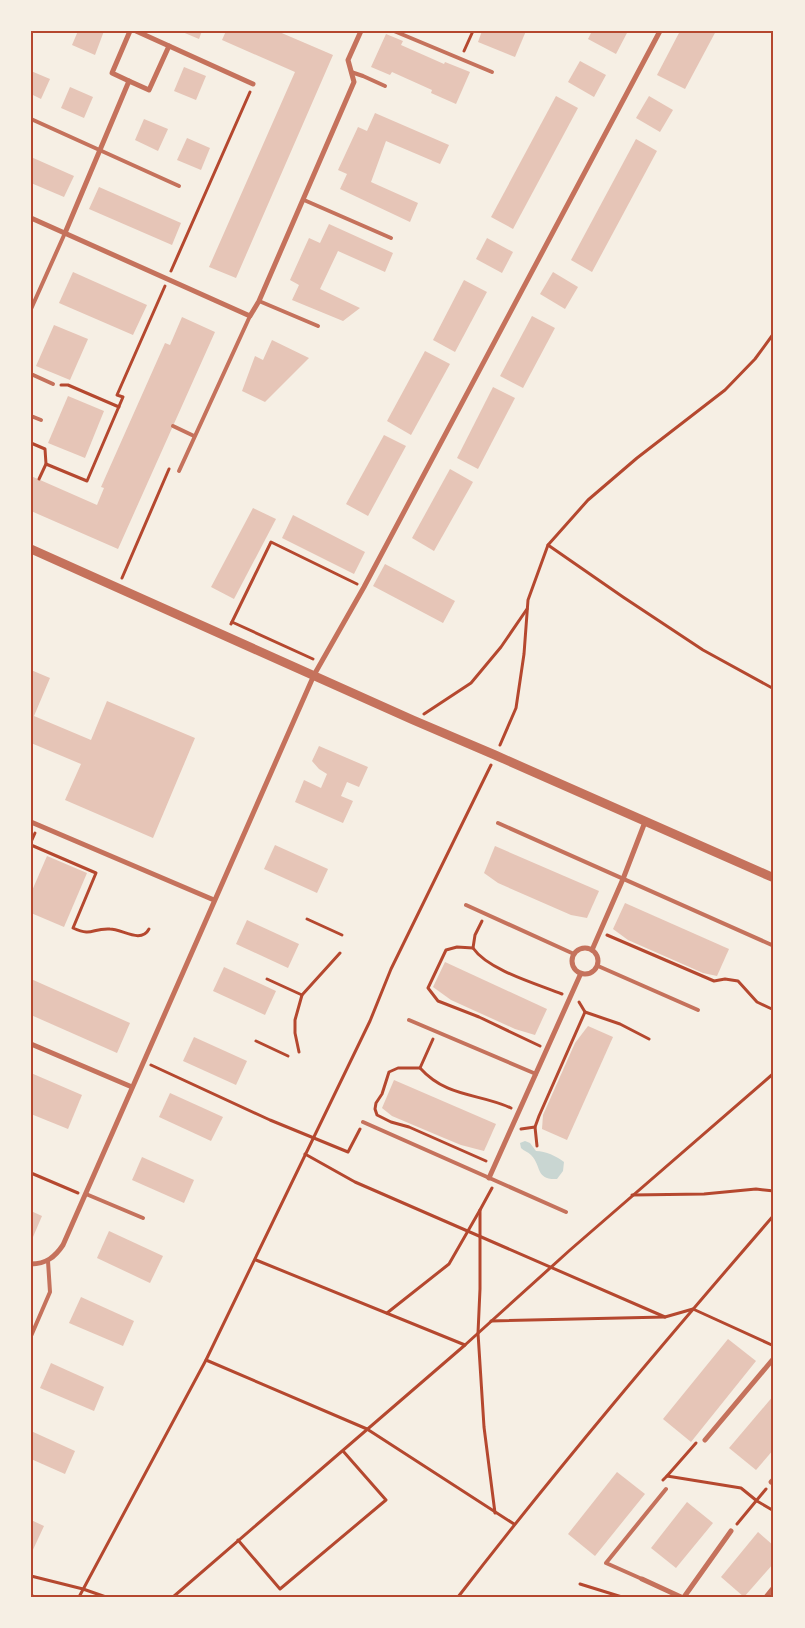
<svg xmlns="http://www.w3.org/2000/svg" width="805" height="1628" viewBox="0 0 805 1628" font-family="'Times New Roman',serif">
	<rect width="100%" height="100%" fill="#f6efe4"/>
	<path fill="#c9d6d2" d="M525,1141L530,1143L536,1151C546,1151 556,1156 564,1162L563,1171L557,1179C535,1180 542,1166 531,1155C528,1152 524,1151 521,1148L520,1143Z"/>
	<g fill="#e6c5b7">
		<path d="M78,31H104L95,55L72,45Z"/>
		<path d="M180,31H202L199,39Z"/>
		<path d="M226,31H277L333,55L236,278L209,267L295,72L222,40Z"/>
		<path d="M482,31H526L515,57L478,42Z"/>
		<path d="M592,31H628L616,54L588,39Z"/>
		<path d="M680,31H716L685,89L657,75Z"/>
		<path d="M386,34L403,41L401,45L444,64L445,62L470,72L456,104L431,93L432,90L392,72L390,75L371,67Z"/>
		<path d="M580,61L606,75L594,97L568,82Z"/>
		<path d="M184,67L206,76L196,100L174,91Z"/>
		<path d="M31,71L50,79L41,99L31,94Z"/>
		<path d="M70,87L93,97L84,118L61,108Z"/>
		<path d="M556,96L578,108L513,229L491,217Z"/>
		<path d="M649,96L673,110L660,132L636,118Z"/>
		<path d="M375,113L449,145L440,164L386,141L371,182L418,203L410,222L340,189L347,174L338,170L358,127L367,131Z"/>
		<path d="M144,119L168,129L158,151L135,140Z"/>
		<path d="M187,138L210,148L201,170L177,160Z"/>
		<path d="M636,139L657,151L592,272L571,260Z"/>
		<path d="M31,157L74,176L64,197L31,183Z"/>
		<path d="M99,187L181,223L172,245L89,209Z"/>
		<path d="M329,224L393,253L385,272L338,251L320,289L360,308L343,321L292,300L299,285L290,280L309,238L320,243Z"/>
		<path d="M487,238L513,252L502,273L476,259Z"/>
		<path d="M73,272L147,305L133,335L59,303Z"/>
		<path d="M553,272L578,287L565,309L540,294Z"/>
		<path d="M464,280L487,292L455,352L433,340Z"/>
		<path d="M532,316L555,328L523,388L500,376Z"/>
		<path d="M182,317L215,332L118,549L31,511V476L97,505L104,488L101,487L165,343L170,345Z"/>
		<path d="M54,325L88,339L70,380L36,366Z"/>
		<path d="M272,340L309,358L265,402L242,391L255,356L263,360Z"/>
		<path d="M425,351L450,364L411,435L387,421Z"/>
		<path d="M493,387L515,398L478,469L457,458Z"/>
		<path d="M68,396L104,411L85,458L48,443Z"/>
		<path d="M384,435L406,446L368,516L346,504Z"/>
		<path d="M450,469L473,482L434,551L412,538Z"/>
		<path d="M253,508L276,519L234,599L211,587Z"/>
		<path d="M293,515L365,552L354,574L282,538Z"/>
		<path d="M385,564L455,601L443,623L373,586Z"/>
		<path d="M31,670L50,678L34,716L91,740L107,701L195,738L153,838L65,800L81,764L31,743Z"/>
		<path d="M319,746L368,767L359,787L347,782L341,796L353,801L343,823L295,802L304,780L321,788L327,774L319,769L312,761Z"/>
		<path d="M275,845L328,869L317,893L264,869Z"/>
		<path d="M495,846L599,891L587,918L571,915L498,883L484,873Z"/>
		<path d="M47,856L87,873L64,927L31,913V893Z"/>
		<path d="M625,903L729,949L717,976L703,973L628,940L613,929Z"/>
		<path d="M247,920L299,944L288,968L236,944Z"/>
		<path d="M445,962L547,1009L535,1035L515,1029L451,1000L433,987Z"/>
		<path d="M224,967L276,991L265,1015L213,991Z"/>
		<path d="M31,979L130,1023L117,1053L31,1015Z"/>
		<path d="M588,1026L613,1037L567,1140L542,1129L543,1115L575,1043Z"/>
		<path d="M194,1037L247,1061L236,1085L183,1061Z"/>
		<path d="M31,1073L82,1095L68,1129L31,1114Z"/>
		<path d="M394,1080L496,1124L484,1151L461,1145L444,1138L392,1116L382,1108Z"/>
		<path d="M170,1093L223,1117L211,1141L159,1117Z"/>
		<path d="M142,1157L194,1180L184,1203L132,1180Z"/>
		<path d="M31,1211L42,1216L33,1237L31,1236Z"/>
		<path d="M109,1231L163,1256L150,1283L97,1258Z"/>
		<path d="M81,1297L134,1321L123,1346L69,1323Z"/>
		<path d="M728,1339L756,1361L691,1442L663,1419Z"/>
		<path d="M51,1363L104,1387L94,1411L40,1388Z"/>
		<path d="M774,1395V1449L756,1470L729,1448Z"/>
		<path d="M31,1431L75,1451L65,1474L31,1459Z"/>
		<path d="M617,1472L645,1494L595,1556L568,1534Z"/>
		<path d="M687,1502L713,1523L676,1568L651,1548Z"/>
		<path d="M31,1520L44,1526L31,1554Z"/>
		<path d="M758,1532L774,1546V1563L744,1597L721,1577Z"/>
	</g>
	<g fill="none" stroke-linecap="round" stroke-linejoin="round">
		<g stroke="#b5482f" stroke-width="3">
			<path d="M464,51L473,31"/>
			<path d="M171,271L250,92"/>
			<path d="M61,385H68L119,407"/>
			<path d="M31,443L45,449L46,464L39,479"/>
			<path d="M46,464L87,481L123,397L117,395L165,286"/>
			<path d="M548,545L623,597L703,650L774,689"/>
			<path d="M122,578L169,469"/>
			<path d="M232,622L313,659"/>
			<path d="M231,624L271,542L357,584"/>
			<path d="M424,714L471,683L501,647L527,609"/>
			<path d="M500,745L516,708L524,654L528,600L548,545L588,500L637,458L725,390L755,359L774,333"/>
			<path d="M31,842L35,833"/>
			<path d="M31,845L96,873L73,928C93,937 91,928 110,929C122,929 141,944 149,929"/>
			<path d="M307,919L342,935"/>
			<path d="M607,935L714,981L725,979L738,981L757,1002L774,1010"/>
			<path d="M473,948L475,935L482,921"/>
			<path d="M267,979L302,995"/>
			<path d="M579,1002L585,1012"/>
			<path d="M256,1041L288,1056"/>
			<path d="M540,1046L479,1017L438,1001L428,988L446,950L457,947L473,948C488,970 537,984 562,994"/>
			<path d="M299,1052L295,1033V1020L302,995L340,953"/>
			<path d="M151,1065L270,1120L348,1152L360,1129"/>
			<path d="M420,1068L433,1039"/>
			<path d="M521,1129L535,1127"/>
			<path d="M537,1146L535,1127L539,1116L585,1012L620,1024L649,1039"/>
			<path d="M305,1154L355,1182L665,1317"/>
			<path d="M486,1161L409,1127L391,1122L377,1115L375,1109L376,1103L382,1094L389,1072L398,1068H420C447,1098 479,1093 511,1108"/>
			<path d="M31,1173L78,1193"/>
			<path d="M492,1188L480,1210V1289L478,1333L484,1427L495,1513"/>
			<path d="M632,1195L704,1194L756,1189L774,1191"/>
			<path d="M256,1260L465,1345"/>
			<path d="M387,1313L449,1264L480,1210"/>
			<path d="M491,1321L665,1317L693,1309L774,1346"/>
			<path d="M206,1360L367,1429L514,1524"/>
			<path d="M667,1476L696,1443"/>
			<path d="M663,1480L667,1476L741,1488L757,1501L774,1511"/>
			<path d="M737,1524L766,1489"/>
			<path d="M238,1540L280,1589L386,1500L343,1451"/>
			<path d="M31,1576L83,1589L106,1597"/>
			<path d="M580,1584L622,1597"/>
			<path d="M79,1597L206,1360L370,1021L391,969L491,765"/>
			<path d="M173,1597L465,1345L570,1250L774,1073"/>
			<path d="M458,1597C559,1466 666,1340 774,1215"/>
		</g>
		<g stroke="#c5725c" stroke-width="4">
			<path d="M394,31L492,72"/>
			<path d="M351,72L363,76L385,86"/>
			<path d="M31,119L179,186"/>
			<path d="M304,200L391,238"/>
			<path d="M259,301L318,326"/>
			<path d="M31,309L65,233"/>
			<path d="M31,374L53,384"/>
			<path d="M31,416L41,420"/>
			<path d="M173,426L194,436"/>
			<path d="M179,471L250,316"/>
			<path d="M498,823L774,946"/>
			<path d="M466,905L574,954"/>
			<path d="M598,966L698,1010"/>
			<path d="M409,1020L536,1074"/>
			<path d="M363,1122L566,1212"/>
			<path d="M86,1194L143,1218"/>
			<path d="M31,1336L50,1292L48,1261"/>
			<path d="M642,1579L606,1563L666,1489"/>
		</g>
		<g stroke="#c5725c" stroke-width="5">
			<path d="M136,31L253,84"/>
			<path d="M129,81L112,73L130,31"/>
			<path d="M31,218L250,316L259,301L354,82L348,60L361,31"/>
			<path d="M65,233L129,81L149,90L169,46"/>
			<path d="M31,822L214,900"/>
			<circle cx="585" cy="961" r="13"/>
			<path d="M592,950L623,879L645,822"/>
			<path d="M31,1044L132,1087"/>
			<path d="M489,1178L581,973"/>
			<path d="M31,1264C46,1264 55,1257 63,1245L314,675L364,587L660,31"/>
			<path d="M705,1440L774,1358"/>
			<path d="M771,1482L774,1479"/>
			<path d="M642,1579L681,1597"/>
			<path d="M684,1597L731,1531"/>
			<path d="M766,1597L774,1587"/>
		</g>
		<path stroke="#c5725c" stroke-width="9" d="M31,549L413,720L495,755L774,878"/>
		<path stroke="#cf8b77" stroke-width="1" d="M31,1594L38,1597"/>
	</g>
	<rect width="805" height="1628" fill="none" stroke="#f6efe4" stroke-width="65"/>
	<rect x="32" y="32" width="740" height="1564" fill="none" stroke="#b5482f" stroke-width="2"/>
</svg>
